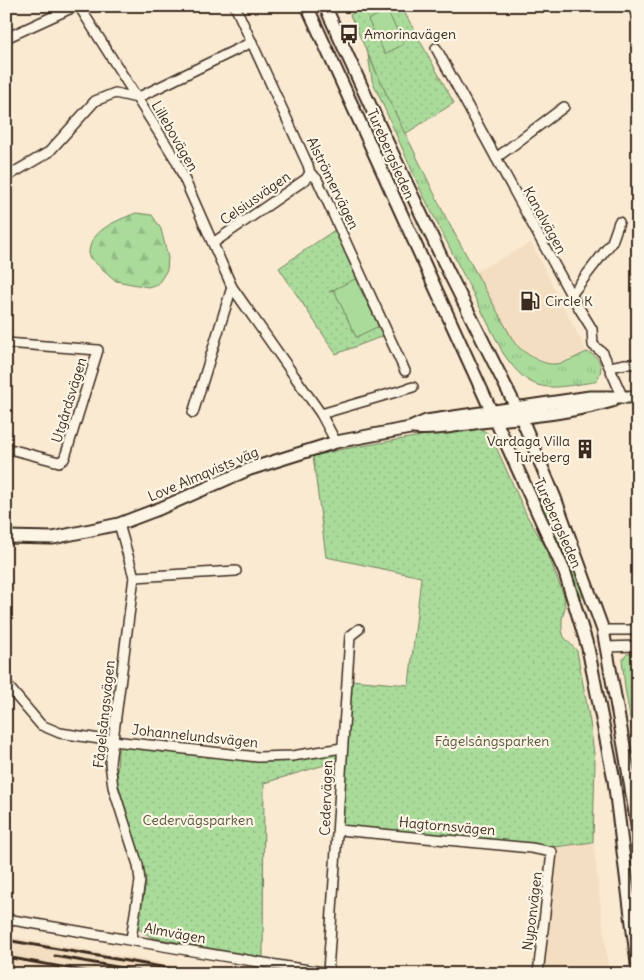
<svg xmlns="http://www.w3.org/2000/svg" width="644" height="980" viewBox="0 0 644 980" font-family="Delius,sans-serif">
	<defs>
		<pattern id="grass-tufts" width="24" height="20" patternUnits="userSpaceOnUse" patternTransform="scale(1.25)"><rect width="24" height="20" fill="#aadb9b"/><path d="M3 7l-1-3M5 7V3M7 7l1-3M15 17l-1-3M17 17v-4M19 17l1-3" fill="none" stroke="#93bc85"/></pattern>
		<pattern id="forest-firs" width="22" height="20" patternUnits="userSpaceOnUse" patternTransform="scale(1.25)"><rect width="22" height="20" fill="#aadb9b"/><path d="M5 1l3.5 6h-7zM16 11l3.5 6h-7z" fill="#93bc85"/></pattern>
		<pattern id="park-dots" width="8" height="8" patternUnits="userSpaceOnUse" patternTransform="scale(1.25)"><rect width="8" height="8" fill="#aadb9b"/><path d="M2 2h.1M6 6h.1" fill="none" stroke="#93bc85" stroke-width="1.8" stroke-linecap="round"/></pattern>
	</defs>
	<rect width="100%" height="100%" fill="#faead2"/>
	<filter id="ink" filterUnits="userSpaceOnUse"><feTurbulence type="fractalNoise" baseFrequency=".02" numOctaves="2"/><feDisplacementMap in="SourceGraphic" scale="10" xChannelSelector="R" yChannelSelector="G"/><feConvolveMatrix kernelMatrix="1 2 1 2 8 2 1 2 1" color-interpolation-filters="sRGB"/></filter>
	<g filter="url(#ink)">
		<g fill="#f4dec1">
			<path d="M531,243L587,352L554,365L546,363L522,351L514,342L475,272Z"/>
			<path d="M593,842L609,974H540L555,847Z"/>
			<path d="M6,936L218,973L225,974H26L6,970Z"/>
		</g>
		<g fill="url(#grass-tufts)" stroke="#72825c">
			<path d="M368,55L445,216L514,342C521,351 541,365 554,364C565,364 577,356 587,352C602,357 605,370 595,382C548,388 533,397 503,353L422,193L372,80Z"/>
			<path d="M540,496L560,534L581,588L585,595L579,598C570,560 553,531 536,497Z"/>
			<path d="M635,653L638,654V765L625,688L622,660L627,654Z"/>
		</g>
		<path fill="url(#forest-firs)" stroke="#72825c" d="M136,213L152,215L161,229L168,258L167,270L158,284L148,287L116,281L89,257C87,231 116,221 136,213Z"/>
		<g fill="url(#park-dots)" stroke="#72825c">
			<path d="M365,6H401L454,103L405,134L350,15Z"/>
			<path d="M336,229L386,335L336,354L279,268Z"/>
			<path d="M468,428C479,428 485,429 492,438L527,516L545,546L564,596L565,608L562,619V630L564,637L577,651L590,722L595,762L593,842L555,847L343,826L340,820L350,680L409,685L421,577L326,557L313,456L344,449Z"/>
			<path d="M122,746L257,761L291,760L338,751V761L264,783L263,959L151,937L137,928L146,883L143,867L117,780L118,750Z"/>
		</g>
		<g fill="#aadb9b" stroke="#72825c">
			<path d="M387,10L404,44L385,54L368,20Z"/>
			<path d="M355,279L379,326L356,337L334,290L329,292Z"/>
		</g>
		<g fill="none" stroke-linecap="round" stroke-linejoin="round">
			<defs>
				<g id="street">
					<path d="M79,6L176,160L232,287L321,414L336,442"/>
					<path d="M235,6L308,165L310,173L317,179L405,371"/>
					<path d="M631,6L638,16"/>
					<path d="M6,38L76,6"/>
					<path d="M436,48L571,295L592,329L593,345L603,353L623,398"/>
					<path d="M496,158L564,107"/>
					<path d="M6,177L49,152L95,101L115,93L137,98L252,42"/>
					<path d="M213,243L306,179L310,173"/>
					<path d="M571,295L612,242L619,222"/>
					<path d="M6,343L98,350L66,454L64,459L59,462L6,448"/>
					<path d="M610,367L625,364H638"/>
					<path d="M193,413L232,287"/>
					<path d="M321,414L413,387"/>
					<path d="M119,524L134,577L110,763L113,787L138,865L140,881L131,939"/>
					<path d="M134,577L236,571"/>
					<path d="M603,630H638"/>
					<path d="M606,647L638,646"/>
					<path d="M6,684L41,725L60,733L113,741L258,757L292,756L342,748"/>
					<path d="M339,830L531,848L552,852L538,974"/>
					<path d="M6,919C117,937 228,959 339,974"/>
					<path d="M328,972C336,860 342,748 350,636L359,629"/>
				</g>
				<g id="secondary">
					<path d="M307,6L565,573L588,648L614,780L638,971"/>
					<path d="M325,6L381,129L448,271L521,417L555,498L603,630L624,746L638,831"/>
					<path d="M413,428C434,430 453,426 474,423C520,417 567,414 612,401"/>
					<path d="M6,537L53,538L119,524L161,508L250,469L336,442L410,428L426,421L590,397H638"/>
				</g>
			</defs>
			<use href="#street" stroke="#3b2a1e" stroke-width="12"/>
			<use href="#secondary" stroke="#3b2a1e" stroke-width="15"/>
			<use href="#street" stroke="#fcf5e5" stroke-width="9"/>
			<use href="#secondary" stroke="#fcf5e5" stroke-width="11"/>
			<g stroke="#3b2a1e" stroke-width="3">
				<path d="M6,940L202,974"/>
				<path d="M55,956L139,971"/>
				<path d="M6,957L101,974"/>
			</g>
		</g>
	</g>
	<defs>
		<symbol id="bus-bare" viewBox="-9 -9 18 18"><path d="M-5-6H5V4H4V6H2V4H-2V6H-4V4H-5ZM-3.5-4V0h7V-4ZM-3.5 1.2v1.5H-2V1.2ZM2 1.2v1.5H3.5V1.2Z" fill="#3b2a1e" stroke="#fcf5e5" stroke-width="2.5" paint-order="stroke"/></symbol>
		<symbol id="fuel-bare" viewBox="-9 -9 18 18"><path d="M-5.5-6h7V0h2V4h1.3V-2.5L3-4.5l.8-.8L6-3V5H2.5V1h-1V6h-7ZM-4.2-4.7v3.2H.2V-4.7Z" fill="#3b2a1e" stroke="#fcf5e5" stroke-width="2.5" paint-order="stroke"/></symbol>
		<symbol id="building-bare" viewBox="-9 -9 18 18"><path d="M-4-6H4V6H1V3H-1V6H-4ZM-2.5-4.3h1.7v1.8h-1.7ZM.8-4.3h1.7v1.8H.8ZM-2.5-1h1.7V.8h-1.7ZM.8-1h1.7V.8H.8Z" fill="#3b2a1e" stroke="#fcf5e5" stroke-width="2.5" paint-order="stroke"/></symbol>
	</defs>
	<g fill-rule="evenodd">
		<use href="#bus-bare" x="335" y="20" width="28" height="28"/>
		<use href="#fuel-bare" x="516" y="287" width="28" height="28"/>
		<use href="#building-bare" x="571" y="435" width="28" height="28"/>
	</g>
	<g text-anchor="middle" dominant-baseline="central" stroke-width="4.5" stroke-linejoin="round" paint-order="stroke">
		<g font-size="14" fill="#3b2a1e" stroke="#fcf5e5" text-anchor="start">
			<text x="364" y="34">Amorinavägen</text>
			<text x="545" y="301">Circle K</text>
			<text x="570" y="441" text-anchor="end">Vardaga Villa<tspan x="570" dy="16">Tureberg</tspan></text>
		</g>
		<g font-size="14" fill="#3b2a1e" stroke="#fcf5e5">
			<text transform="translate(175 136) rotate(60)">Lillebovägen</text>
			<text transform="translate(391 154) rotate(66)">Turebergsleden</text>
			<text transform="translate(333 183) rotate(64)">Alströmervägen</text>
			<text transform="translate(255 198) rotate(-35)">Celsiusvägen</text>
			<text transform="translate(545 220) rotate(61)">Kanalvägen</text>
			<text transform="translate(69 400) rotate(-73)">Utgårdsvägen</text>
			<text transform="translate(203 474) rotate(-23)">Love Almqvists väg</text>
			<text transform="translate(558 523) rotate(66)">Turebergsleden</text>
			<text transform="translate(104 714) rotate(-84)">Fågelsångsvägen</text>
			<text transform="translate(195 736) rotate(6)">Johannelundsvägen</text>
			<text transform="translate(326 798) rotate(-88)">Cedervägen</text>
			<text transform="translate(447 826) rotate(5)">Hagtornsvägen</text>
			<text transform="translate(532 911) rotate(-83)">Nyponvägen</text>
			<text transform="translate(175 933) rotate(10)">Almvägen</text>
		</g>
		<g font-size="14" fill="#57563d" stroke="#fcf5e5">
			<text x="492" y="741">Fågelsångsparken</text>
			<text x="198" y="820">Cedervägsparken</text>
		</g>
	</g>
	<rect width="644" height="980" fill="none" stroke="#fcf5e5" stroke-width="25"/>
	<rect x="12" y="12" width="619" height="955" fill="none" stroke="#3b2a1e" stroke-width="2" filter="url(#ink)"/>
</svg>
